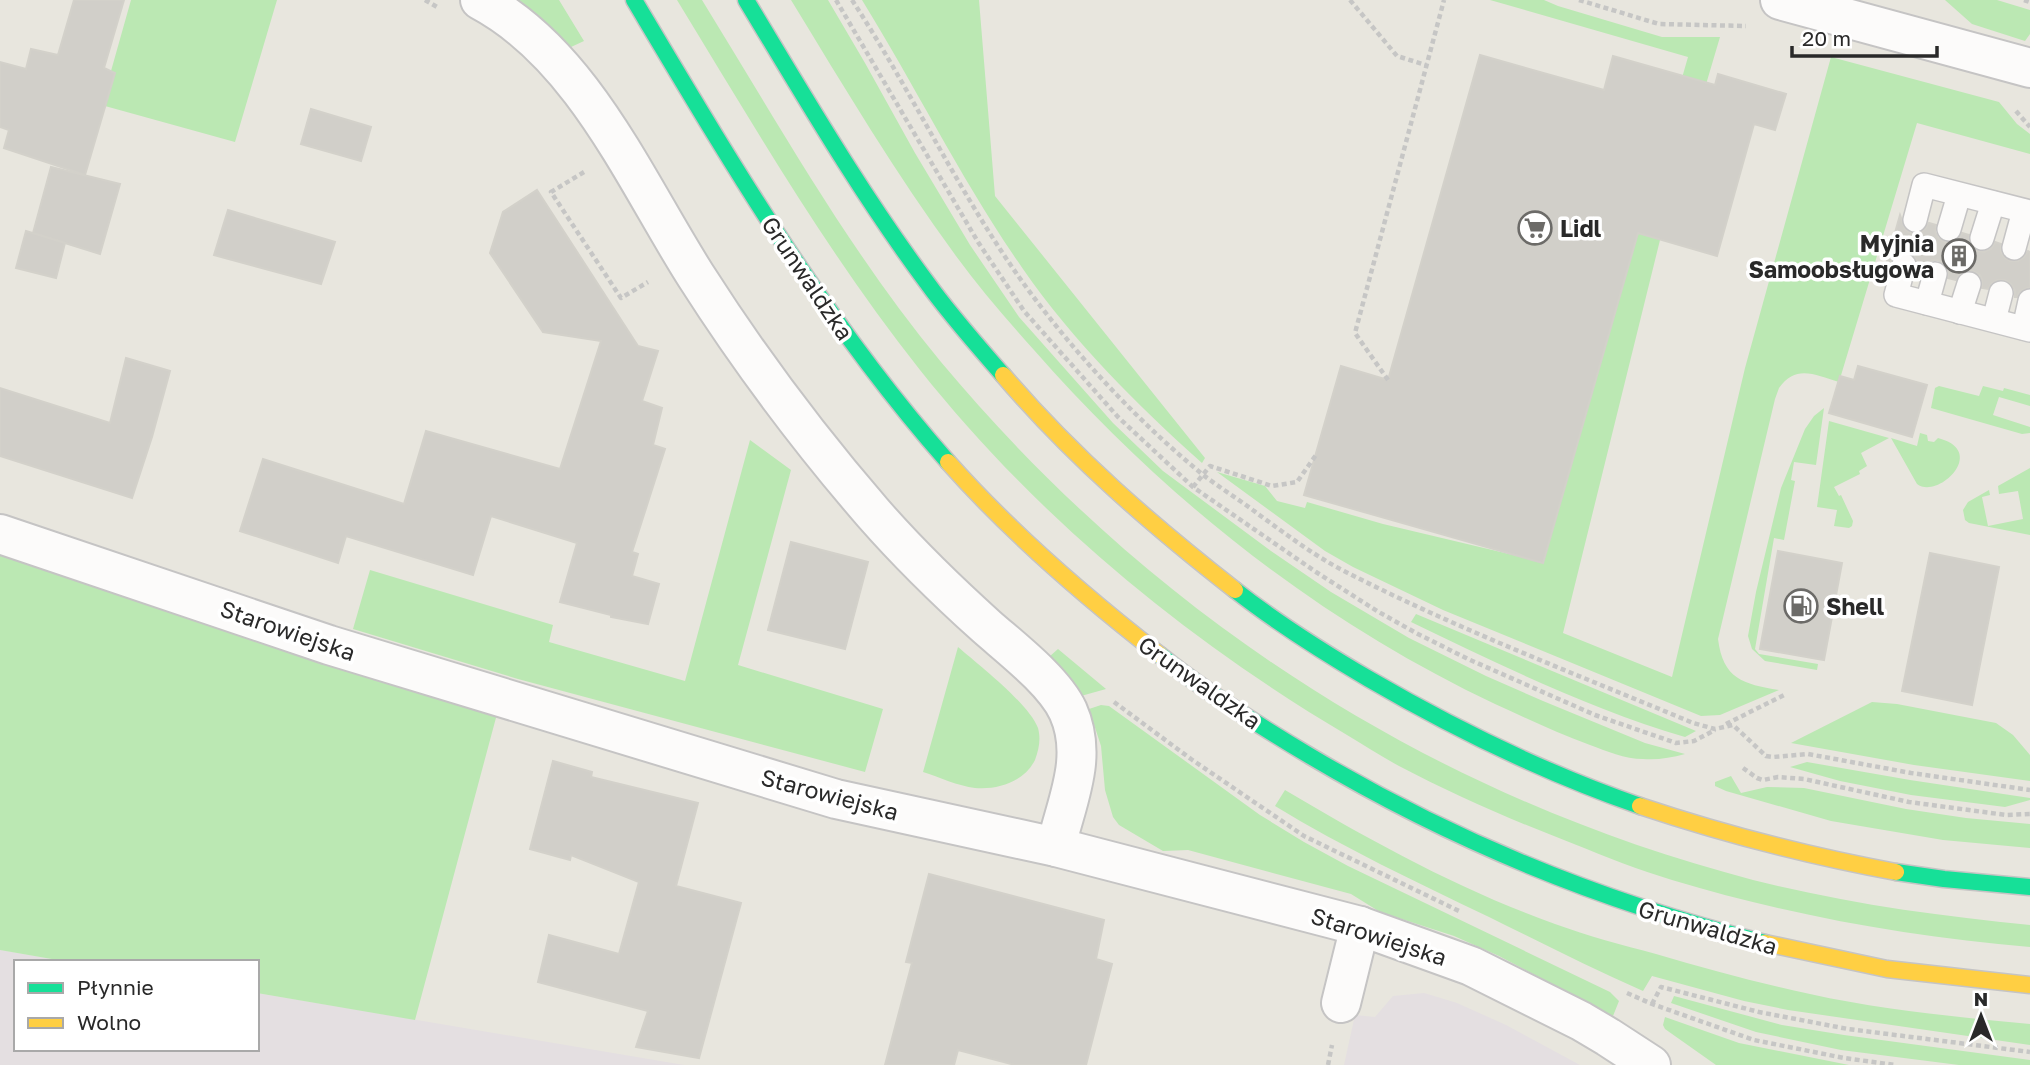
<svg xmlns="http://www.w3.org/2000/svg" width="2030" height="1065" viewBox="0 0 2030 1065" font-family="'Golos Text',sans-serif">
	<rect width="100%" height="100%" fill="#e8e6de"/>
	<g fill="#e4dfe1">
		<path d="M0,950L69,962H16V1049H257V993L684,1065H0Z"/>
		<path d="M1424,993L1457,1003L1506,1025L1580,1065H1344L1355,1015L1375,1017L1393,996Z"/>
	</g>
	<g fill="#bbe8b3">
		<path d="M131,0H277L235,142L105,106L115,73L111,71Z"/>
		<path d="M516,0H559L584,41L571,47L551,28Z"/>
		<path d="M677,0H702C778,123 849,251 941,362C1154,617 1431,796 1753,880C1844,903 1937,916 2030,925V947C1909,937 1788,915 1672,880C1639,870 1606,857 1574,844C1514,821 1456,796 1399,766C1382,757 1364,745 1347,735C1185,639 1038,518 920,370C828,254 754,126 677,0Z"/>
		<path d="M791,0H828L865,63L915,153L970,245L1019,317L1113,423L1163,471L1271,551L1331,592L1409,638L1486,676L1543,701L1645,743L1685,754C1671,758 1657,760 1643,759C1625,759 1606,751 1590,745C1557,733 1526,718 1495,704C1316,619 1164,498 1034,350C1007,320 980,289 956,256C896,174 844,87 791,0Z"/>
		<path d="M862,0H979L995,196L1205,458L1202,463C1137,405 1073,341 1023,269C963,183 917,89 862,0Z"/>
		<path d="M1490,0H1544L1558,6L1662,37H1720L1660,240L1563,633L1672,677L1745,368L1831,57L1999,102L2017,124L2030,134V154L1917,123L1839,382C1815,375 1796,364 1779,388L1775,399L1718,639C1723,679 1743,684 1779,690L1720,715L1701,716L1443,610L1353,567L1325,551L1217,472L1265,486L1277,501L1305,508L1307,502L1383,524L1543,562L1688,57Z"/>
		<path d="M1945,0H1997L2030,10V34L2025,41L1972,24Z"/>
		<path d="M1939,386L1979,396L1983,386L2003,391L2004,388L2030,395V406L1999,397L1993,415L2030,427V433L2022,434L1931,408L1935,388Z"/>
		<path d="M1824,408L1816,465L1794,462L1791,480L1795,481L1784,540L1774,538L1755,649L1759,654L1818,664L1817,670L1765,661L1752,649L1748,636L1756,592L1781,488L1805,429L1814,416Z"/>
		<path d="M1829,421L1889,438L1861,453L1867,466L1859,471L1860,474L1834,487L1839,496L1841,495L1853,521L1852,526L1849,528L1834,526L1837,510L1817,507Z"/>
		<path d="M1920,433L1927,435L1928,441L1934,442L1938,438C1989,451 1938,500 1917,484L1891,438L1917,446Z"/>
		<path d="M750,440L791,470L738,665L883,709L865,772L518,679L353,629L370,570L553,625L549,642L685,681Z"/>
		<path d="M2030,468V535L1969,523L1965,520L1963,510L1968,502L1989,490L1990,495L1982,497L1988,526L2023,519L2018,491L1999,494L1998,486Z"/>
		<path d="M0,550L497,714L415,1020L257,993V962H69L0,950Z"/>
		<path d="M1416,614L1696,731L1685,737C1590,709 1500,665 1411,622Z"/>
		<path d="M958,647C979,665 1029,704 1038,728C1041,739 1039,749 1035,760C1024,782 998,790 975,788C958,786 939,777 923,772Z"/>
		<path d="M1058,649L1106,689L1081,696L1049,657Z"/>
		<path d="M1872,702L1897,704L1996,723L2013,735L2030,755V781L1914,765L1791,743Z"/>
		<path d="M1101,705L1109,706L1260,815L1304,842L1348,866L1610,992L1619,1001L1613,1016L1499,956L1454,936L1380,912L1351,894L1188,850L1163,851L1119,825L1113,817L1105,790L1101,746L1089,709Z"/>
		<path d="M1807,762L1910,780L2030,798V800L2005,807L1911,795L1840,781L1790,767Z"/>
		<path d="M1731,776L1741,793L1767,787L1804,788L1906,809L1966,818L2030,824V848L1943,840L1831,821L1726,791L1715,786V782Z"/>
		<path d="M1285,790C1371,841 1460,890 1555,924C1588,936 1622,945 1656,954C1707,969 1758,983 1810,994C1882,1010 1957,1017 2030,1024V1045L1788,1010L1744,1001L1652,976L1643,991C1590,968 1540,942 1489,917C1416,882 1344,848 1275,806Z"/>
		<path d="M1674,996L1782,1025L1844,1035L2030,1060V1065H1959L1841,1050L1756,1032L1671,1003Z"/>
		<path d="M1665,1017L1739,1043L1849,1065H1716L1665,1029L1663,1025Z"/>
	</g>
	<g fill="#d1cfc9" stroke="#d3d1ca" stroke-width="2">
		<path d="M74,0H124L104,68L115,73L85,175L4,148L9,130L0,127V62L26,69L31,49L58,55Z"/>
		<path d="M1480,55L1604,90L1613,56L1715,85L1718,74L1786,94L1775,130L1754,124L1717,256L1638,233L1543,563L1304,495L1341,366L1388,380Z"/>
		<path d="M311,109L371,127L361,161L301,144Z"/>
		<path d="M51,167L120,184L100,254L33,233Z"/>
		<path d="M537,190L638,346L658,351L642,401L662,408L653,445L665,449L632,552L638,554L632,576L659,584L648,624L611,617V615L560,602L577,543L491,516L473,575L346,536L338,563L240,531L263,459L404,504L426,431L560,469L601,341L543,332L490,253L503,212Z"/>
		<path d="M228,210L335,242L321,284L214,255Z"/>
		<path d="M1900,215L1905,229L1911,233H1919L1925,229L1929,223L1936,225L1935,232L1938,238L1946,243L1953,242L1958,240L1962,233L1969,235V242L1971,247L1978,251L1984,252L1991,249L1995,242L2001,244V252L2004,257L2010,261H2018L2024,257L2028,251L2030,252V287L2020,291L2017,297H2015V290L2011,284L2005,280H1997L1991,284L1988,289L1982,288V280L1980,275L1973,271L1967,270L1960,273L1956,280L1948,278L1949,271L1945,265L1938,260H1932L1926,264L1921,271L1917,269V261L1913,255L1907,251L1900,252L1894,256L1890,262L1887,261Z"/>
		<path d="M26,231L65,243L56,278L16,268Z"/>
		<path d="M126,358L170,371L152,437L132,498L0,456V388L110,423Z"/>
		<path d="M1858,366L1927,385L1912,437L1829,413L1840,376L1854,380Z"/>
		<path d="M791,542L868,562L845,649L768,630Z"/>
		<path d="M1778,551L1842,563L1824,660L1760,649Z"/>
		<path d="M1930,553L1999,567L1972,705L1902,691Z"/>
		<path d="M553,761L592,772L591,777L698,803L676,886L741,903L699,1058L636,1047L648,1011L538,982L549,935L619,954L639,882L571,855L570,860L530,849Z"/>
		<path d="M929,874L1104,920L1096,959L1112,964L1086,1065H1015L958,1050L954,1065H885L912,963L906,962Z"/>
	</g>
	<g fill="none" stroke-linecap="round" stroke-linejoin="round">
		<defs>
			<g id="lane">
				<path d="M1915,220L1924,185L2030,212"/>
				<path d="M1949,229L1959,195"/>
				<path d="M1982,238L1993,203"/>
				<path d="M2014,248L2024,211"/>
				<path d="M1904,265L1896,295L2030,330"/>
				<path d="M1927,303L1935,274"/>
				<path d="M1960,312L1969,284"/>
				<path d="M1994,320L2001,293"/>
				<path d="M2024,328L2030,301"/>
			</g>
			<g id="street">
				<path d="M480,0C583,55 636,182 696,276C749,359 808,438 873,513C908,553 947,591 987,627C1012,649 1054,681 1068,711C1089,758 1066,802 1056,847"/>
				<path d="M1780,0L2030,68"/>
				<path d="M0,534L329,645L836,799L1056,847L1360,926L1471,966L1581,1021L1608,1037L1651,1065"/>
				<path d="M1341,1003L1360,926"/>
			</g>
			<g id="fast">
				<path d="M634,0C730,161 823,320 948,462"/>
				<path d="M746,0C804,96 861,194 928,284C951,316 977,345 1003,375"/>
				<path d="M1235,590C1277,623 1323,652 1369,679C1455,729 1545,773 1640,806"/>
				<path d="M1160,655C1207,693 1258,725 1310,756C1451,840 1605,903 1765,943"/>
				<path d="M1896,872L1944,879L2030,887"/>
			</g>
			<g id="slow">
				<path d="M1003,375C1072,456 1152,525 1235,590"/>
				<path d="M948,462C1012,534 1084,596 1160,655"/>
				<path d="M1640,806C1724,834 1809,856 1896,872"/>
				<path d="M1765,943L1887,969L2030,985"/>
			</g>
		</defs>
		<use href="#lane" stroke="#c5c4c4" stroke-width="26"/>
		<use href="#street" stroke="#c5c4c4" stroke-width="42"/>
		<use href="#fast" stroke="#c5c4c4" stroke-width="19"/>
		<use href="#slow" stroke="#c5c4c4" stroke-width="19"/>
		<g stroke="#c6c6c5" stroke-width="4.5" stroke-dasharray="5 3.5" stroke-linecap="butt">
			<path d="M425,0L437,7"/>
			<path d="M836,0L978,242L1024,311L1118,417L1193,487L1316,572L1377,611L1416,633L1468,659L1595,715L1676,743L1694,741L1715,730"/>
			<path d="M852,0C920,104 971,220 1049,317C1094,374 1146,428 1202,474C1220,488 1240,500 1258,514C1286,534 1313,555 1344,571C1457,629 1576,674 1693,723L1715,729L1733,725L1766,756L1773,757L1808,754L1911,773L2030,790"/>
			<path d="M1350,0L1397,56L1426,65"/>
			<path d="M1579,0L1659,24L1746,26"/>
			<path d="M2024,0L2030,2"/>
			<path d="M2016,111L2030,127"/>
			<path d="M584,172L551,192L621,298L648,282"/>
			<path d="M1388,380L1355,333L1444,0"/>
			<path d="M1193,487L1210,466L1272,486L1297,482L1316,455"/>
			<path d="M1114,702L1191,759L1304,836L1459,911"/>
			<path d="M1726,724L1786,694"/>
			<path d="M1743,768L1757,778L1763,780L1778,777L1804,779L1909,802L2006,815L2030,814"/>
			<path d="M1627,993L1652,1004L1754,1040L1844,1058L1895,1065"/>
			<path d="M1652,1004L1661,987L1759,1012L1848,1029L2030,1052"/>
			<path d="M1328,1065L1332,1045"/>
		</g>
		<use href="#lane" stroke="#fcfbfa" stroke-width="23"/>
		<use href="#street" stroke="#fcfbfa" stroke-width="38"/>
		<use href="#fast" stroke="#16e098" stroke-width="16"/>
		<use href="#slow" stroke="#ffcf43" stroke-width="16"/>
	</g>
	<defs>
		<symbol id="supermarket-ring" viewBox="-11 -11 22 22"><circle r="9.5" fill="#fff" stroke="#6c6b68" stroke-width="1.5"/><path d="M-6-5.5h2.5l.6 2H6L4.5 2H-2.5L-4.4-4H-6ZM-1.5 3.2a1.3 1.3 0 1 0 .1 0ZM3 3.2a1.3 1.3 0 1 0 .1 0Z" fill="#6c6b68"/></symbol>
		<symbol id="building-ring" viewBox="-11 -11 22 22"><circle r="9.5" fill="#fff" stroke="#6c6b68" stroke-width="1.5"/><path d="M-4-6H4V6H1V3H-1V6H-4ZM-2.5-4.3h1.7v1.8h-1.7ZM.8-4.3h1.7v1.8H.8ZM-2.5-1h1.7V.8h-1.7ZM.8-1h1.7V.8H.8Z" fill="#6c6b68"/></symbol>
		<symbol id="fuel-ring" viewBox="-11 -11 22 22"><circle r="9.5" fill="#fff" stroke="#6c6b68" stroke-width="1.5"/><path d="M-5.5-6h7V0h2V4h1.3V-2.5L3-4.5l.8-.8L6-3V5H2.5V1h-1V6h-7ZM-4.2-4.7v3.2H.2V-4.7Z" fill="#6c6b68"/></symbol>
	</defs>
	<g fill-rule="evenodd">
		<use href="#supermarket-ring" x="1516" y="209" width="38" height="38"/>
		<use href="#building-ring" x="1940" y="237" width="38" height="38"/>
		<use href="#fuel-ring" x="1782" y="587" width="38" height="38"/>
	</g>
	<g text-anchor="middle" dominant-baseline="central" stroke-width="7" stroke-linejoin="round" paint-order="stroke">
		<g font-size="23" font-weight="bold" fill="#292929" stroke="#fff" text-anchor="start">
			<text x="1560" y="228">Lidl</text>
			<text x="1934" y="243" text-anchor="end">Myjnia<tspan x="1934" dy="26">Samoobsługowa</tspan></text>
			<text x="1826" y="606">Shell</text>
		</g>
		<g font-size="23" fill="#292929" stroke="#fff">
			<text transform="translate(808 278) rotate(56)">Grunwaldzka</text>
			<text transform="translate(288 630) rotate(19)">Starowiejska</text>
			<text transform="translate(1200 682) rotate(35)">Grunwaldzka</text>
			<text transform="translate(830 794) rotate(15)">Starowiejska</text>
			<text transform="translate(1708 927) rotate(16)">Grunwaldzka</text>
			<text transform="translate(1379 936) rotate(18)">Starowiejska</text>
		</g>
	</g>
	<rect x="14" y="960" width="245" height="91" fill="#ffffff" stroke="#a9a9a9" stroke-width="2"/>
	<rect x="28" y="983" width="35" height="10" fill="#16e098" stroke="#a9a9a9" stroke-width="2"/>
	<text x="77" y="995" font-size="21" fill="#292929">Płynnie</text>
	<rect x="28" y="1018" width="35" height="10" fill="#ffcf43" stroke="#a9a9a9" stroke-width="2"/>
	<text x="77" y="1030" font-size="21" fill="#292929">Wolno</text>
	<g transform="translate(1981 1016)" stroke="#ffffff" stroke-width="5" paint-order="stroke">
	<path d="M0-5L12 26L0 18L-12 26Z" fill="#292929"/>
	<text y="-10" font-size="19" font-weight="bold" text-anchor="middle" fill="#292929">N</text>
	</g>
	<path d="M1792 46v10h145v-10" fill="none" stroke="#292929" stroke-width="3.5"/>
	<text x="1802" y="46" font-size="21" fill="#292929" stroke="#ffffff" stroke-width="5" paint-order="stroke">20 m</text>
</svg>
